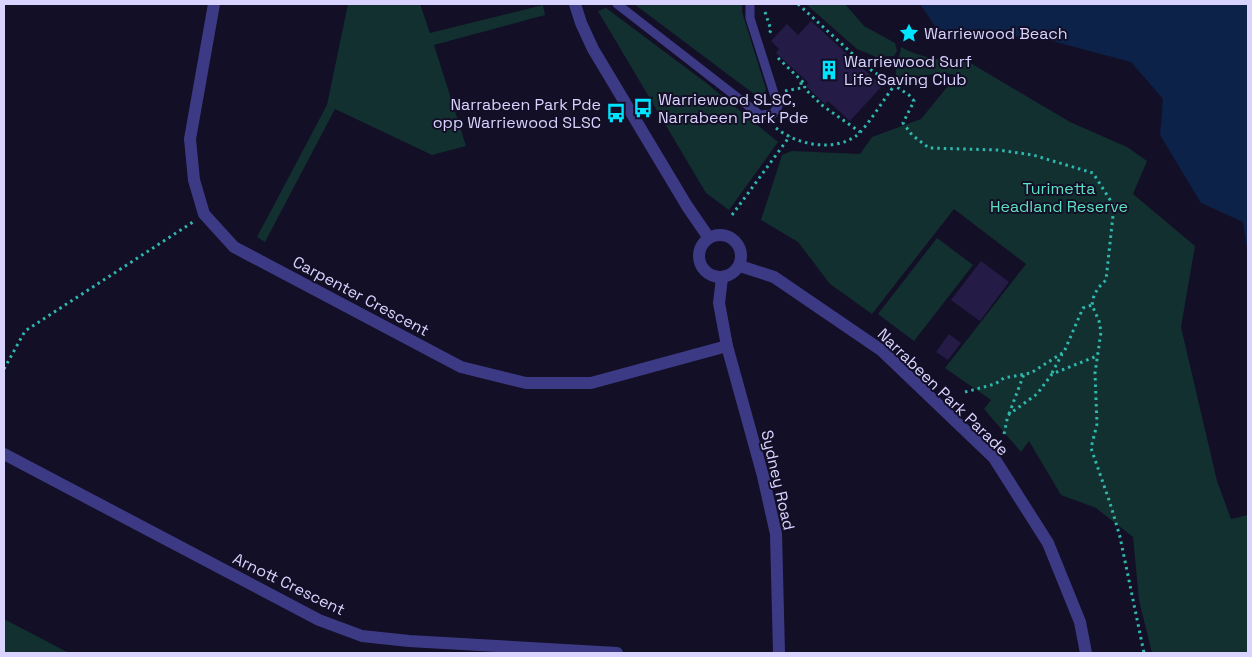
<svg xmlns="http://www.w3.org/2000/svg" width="1252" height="657" viewBox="0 0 1252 657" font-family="'Space Grotesk',sans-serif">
	<rect width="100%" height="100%" fill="#130f26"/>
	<g fill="#12302f">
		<path d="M348,4H420L430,33L543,5L545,15L434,45L466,146L432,155L335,109L265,242L257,237L327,105Z"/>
		<path d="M634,4H742V12L766,89L762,100Z"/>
		<path d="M806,4H845L864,26L895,43L897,51L894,56L876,57L857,49Z"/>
		<path d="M606,8L705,82L778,142L729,210L706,193L598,11Z"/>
		<path d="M901,47C921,58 945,62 967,61L1070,122L1127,147L1147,161L1133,194L1195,246L1181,327L1217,481L1231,519L1248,515V653H1152L1139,600L1133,537L1096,508L1061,495L1029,441L1021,452L984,409L991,400L945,368L1026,264L954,209L872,314L830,284L798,242L761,220L782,155L792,151L860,154L872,137L921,119L957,75L944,73L900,78L896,75C895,63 900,58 901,47Z"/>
		<path d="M937,238L973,265L914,341L878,314Z"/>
		<path d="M4,619L69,653H4Z"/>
	</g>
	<path fill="#0c2248" d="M920,4H1248V254L1243,222L1201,203L1160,135L1163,99L1131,62L1033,36L945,41Z"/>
	<g fill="#241b47">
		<path d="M811,21L882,86L850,121L828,101L825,104L806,86L809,83L776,53L779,49L771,41L787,24L798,35Z"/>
		<path d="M981,261L1009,282L980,321L951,300Z"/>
		<path d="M949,334L961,343L948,360L936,352Z"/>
	</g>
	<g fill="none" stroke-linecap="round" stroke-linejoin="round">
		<g stroke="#2fb8b0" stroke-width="3" stroke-dasharray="2.5 4" stroke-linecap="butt">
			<path d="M798,4L868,68L909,95L914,101L903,123L912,135L929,148L998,150L1033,155L1093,173L1114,206L1106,280L1099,287L1094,295L1092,305L1099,321L1101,332L1095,373L1097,424L1091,448L1110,503L1120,537L1144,653"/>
			<path d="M765,12L771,30L769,34"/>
			<path d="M778,58L804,83L805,89L823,106L860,132"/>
			<path d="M785,91L801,88V80"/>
			<path d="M776,128C797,145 833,152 856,136C865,130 886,96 894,86"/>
			<path d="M732,215L790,136"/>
			<path d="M4,369L25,331L193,222"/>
			<path d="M1052,373L1062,354"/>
			<path d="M965,392L995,384L1004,378L1031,373L1064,352L1083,308L1092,305"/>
			<path d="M1009,414L1024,374"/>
			<path d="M1004,434L1008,415L1037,394L1052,374L1097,356"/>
		</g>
		<path stroke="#3d3a85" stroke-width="9" d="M617,4L760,115L773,114L778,106L750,18V4"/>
		<g stroke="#3d3a85" stroke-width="12">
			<path d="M214,4L190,139L194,180L204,214L234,247L461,367L526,383H591L727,346"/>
			<path d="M740,266L774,277L881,350L994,458L1048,543L1080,622L1086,653"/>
			<path d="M4,454L319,620L362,636L409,641L617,653"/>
		</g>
		<g stroke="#3d3a85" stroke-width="12">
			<path d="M575,4L581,23L593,49L687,206L709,238"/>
			<circle cx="720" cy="256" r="21"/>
			<path d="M722,278L719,303L727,346L763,476L776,534L779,653"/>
		</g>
	</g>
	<defs>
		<symbol id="sight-bare" viewBox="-9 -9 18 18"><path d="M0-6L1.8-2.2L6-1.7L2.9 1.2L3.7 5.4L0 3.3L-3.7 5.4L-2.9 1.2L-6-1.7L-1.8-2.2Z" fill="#00e5ff" stroke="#130f26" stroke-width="2.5" paint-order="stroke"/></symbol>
		<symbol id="building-bare" viewBox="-9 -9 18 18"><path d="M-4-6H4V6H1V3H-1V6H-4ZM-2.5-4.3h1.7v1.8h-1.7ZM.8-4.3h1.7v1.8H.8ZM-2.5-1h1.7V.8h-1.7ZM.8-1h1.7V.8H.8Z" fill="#00e5ff" stroke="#130f26" stroke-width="2.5" paint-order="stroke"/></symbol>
		<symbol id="bus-bare" viewBox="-9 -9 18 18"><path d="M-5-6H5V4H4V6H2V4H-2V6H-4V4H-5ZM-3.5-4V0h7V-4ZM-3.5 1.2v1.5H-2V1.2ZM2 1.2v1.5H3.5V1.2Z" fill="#00e5ff" stroke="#130f26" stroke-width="2.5" paint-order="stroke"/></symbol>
	</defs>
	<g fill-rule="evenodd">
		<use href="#sight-bare" x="895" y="19" width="28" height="28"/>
		<use href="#building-bare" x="815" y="56" width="28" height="28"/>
		<use href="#bus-bare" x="629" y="94" width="28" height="28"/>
		<use href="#bus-bare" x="602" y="99" width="28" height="28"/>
	</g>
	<g text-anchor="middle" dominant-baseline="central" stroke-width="4" stroke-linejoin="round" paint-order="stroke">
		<g font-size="16" fill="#d9d4ff" stroke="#130f26" text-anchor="start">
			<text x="924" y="33">Warriewood Beach</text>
			<text x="844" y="61">Warriewood Surf<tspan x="844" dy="18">Life Saving Club</tspan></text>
			<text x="658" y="99">Warriewood SLSC,<tspan x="658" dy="18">Narrabeen Park Pde</tspan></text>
			<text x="601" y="104" text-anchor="end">Narrabeen Park Pde<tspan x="601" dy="18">opp Warriewood SLSC</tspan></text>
		</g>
		<g font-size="16" fill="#5fe0c0" stroke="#130f26">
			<text x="1059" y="188">Turimetta<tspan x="1059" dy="18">Headland Reserve</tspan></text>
		</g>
		<g font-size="16" fill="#d9d4ff" stroke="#130f26">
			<text transform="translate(361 296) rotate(28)">Carpenter Crescent</text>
			<text transform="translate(943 392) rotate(44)">Narrabeen Park Parade</text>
			<text transform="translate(778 480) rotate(77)">Sydney Road</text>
			<text transform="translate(289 584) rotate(26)">Arnott Crescent</text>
		</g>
	</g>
	<rect width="1252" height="657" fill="none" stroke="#d9d4ff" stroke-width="10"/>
</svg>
